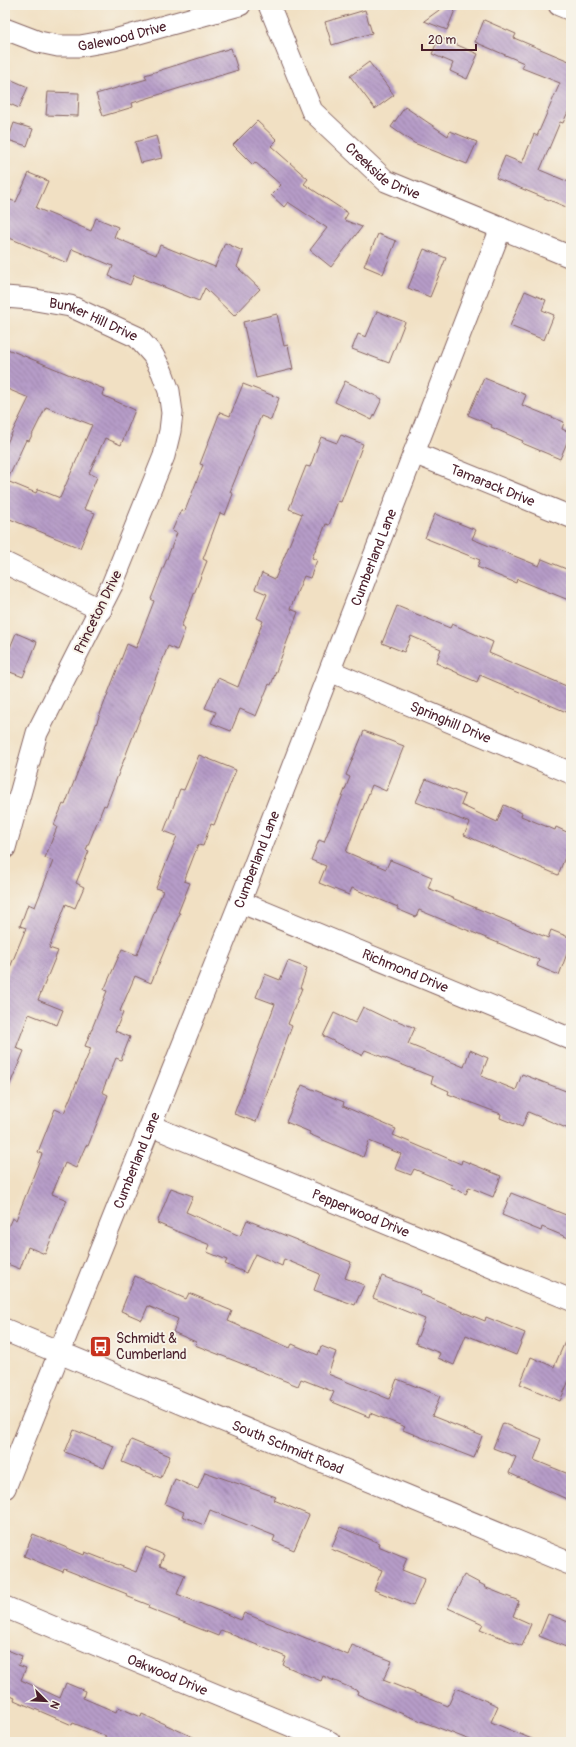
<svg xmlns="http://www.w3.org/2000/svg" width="576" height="1747" viewBox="0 0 576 1747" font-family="Pangolin,sans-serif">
	<defs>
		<pattern id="building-back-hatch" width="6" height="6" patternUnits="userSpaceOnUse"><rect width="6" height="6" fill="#b69cc8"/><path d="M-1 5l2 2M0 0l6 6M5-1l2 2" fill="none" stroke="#967fa3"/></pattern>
	</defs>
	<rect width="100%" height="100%" fill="#f7f3e8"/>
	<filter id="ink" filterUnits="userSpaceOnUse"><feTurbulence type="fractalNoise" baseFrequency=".025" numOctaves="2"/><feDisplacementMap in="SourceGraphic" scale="8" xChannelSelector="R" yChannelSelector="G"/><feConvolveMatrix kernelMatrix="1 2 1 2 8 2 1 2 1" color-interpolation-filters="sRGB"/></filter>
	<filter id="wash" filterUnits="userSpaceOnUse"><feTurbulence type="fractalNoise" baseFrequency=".012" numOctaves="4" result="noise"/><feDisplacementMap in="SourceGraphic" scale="16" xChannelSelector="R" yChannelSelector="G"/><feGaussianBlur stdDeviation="0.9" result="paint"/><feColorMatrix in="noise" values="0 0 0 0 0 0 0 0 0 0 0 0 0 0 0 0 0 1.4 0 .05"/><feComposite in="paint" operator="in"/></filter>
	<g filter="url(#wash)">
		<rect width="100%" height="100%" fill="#f1e0c3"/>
		<g id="blocks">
			<g fill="url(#building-back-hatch)" fill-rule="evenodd">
				<path d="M446,5H457L447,30L424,21Z"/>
				<path d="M365,10L372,33L332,45L325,22Z"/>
				<path d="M484,20L516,34L514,38L569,61L571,56V105L563,123L560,122L540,170L571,183V209L496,178L505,156L522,163L534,134L537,136L560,83L522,68L524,63L475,42Z"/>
				<path d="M439,37L478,54L467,79L450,71L453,63L432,54Z"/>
				<path d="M231,48L238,70L132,103L133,107L103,116L96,94L147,79L145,75Z"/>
				<path d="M369,62L394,95L375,109L350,76Z"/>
				<path d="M5,77L28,87L19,108L5,102Z"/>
				<path d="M48,92L79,93L78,116L46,115Z"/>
				<path d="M405,107L448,136L450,131L477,142L467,164L414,143L391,127Z"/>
				<path d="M257,121L277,140L271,146L308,179L304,184L348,213L344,220L362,227L331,267L310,250L327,228L288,202L284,207L271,195L281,185L255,162L253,165L233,145Z"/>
				<path d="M14,123L33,129L27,146L8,140Z"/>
				<path d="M156,136L162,158L141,163L135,142Z"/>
				<path d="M29,173L48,181L36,208L91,231L96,218L118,227L114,237L156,255L160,245L215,267L225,243L243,251L237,267L260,289L234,316L205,288L199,301L134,275L130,285L109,276L113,266L72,249L67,263L5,236V198L16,202Z"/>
				<path d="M378,234L396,241L383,274L364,266Z"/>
				<path d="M424,249L446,258L430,297L408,288Z"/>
				<path d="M525,291L546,300L542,310L554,315L544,340L510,326Z"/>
				<path d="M377,311L405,322L389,363L352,349L358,334L366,337Z"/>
				<path d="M277,314L284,346L288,345L293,369L256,378L243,322Z"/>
				<path d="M5,348L104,389L102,395L135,410L121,445L105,438L89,473L97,477L84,509L95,513L80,548L5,517V447L29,398L5,388ZM46,407L92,425L60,498L38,489L36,493L7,481L26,440L29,441Z"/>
				<path d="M484,378L526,395L522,405L564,422L562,429L571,433L560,459L522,443L523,441L491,427L492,425L468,415Z"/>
				<path d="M345,381L382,399L372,420L335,402Z"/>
				<path d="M243,384L279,398L271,420L261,416L230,492L233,494L225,515L220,513L203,559L207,561L181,627L185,629L177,650L168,646L106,806L104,805L86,850L89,851L76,883L84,887L75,908L66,904L49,948L58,951L38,1000L63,1010L57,1025L29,1014L16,1048L24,1051L5,1096V980L26,928L20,926L28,904L35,907L53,861L45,858L57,827L54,825L63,804L65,805L127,644L136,648L154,601L151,599L177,533L172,531L181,510L185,511L203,465L200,464L220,412L230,416Z"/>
				<path d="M341,435L363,444L341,502L338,501L329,525L326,524L312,558L317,560L310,578L304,576L290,609L298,612L271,685L269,684L256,716L240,709L231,731L211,723L216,712L205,708L218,678L238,687L263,621L257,618L267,594L255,589L262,573L275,579L302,514L289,509L306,466L310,467L321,437L337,443Z"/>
				<path d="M435,514L476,530L472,539L539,566L542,559L571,571V601L517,579L516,583L477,567L480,560L425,538Z"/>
				<path d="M397,606L450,628L452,624L493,642L489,653L571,688V714L480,675L477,682L458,674V673L436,663L441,649L411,636L404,652L382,643Z"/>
				<path d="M16,633L37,642L23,677L5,670V660Z"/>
				<path d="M364,731L404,746L386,791L372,785L346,852L386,869L390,860L432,877L428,888L548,938L551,930L571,938V943L559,975L537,966L539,960L419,910L416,917L397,909L398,907L352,888L349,895L319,883L326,866L311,860L319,840L324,842L350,777L346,775Z"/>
				<path d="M199,755L236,770L214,825L211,824L203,846L198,845L184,881L190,883L178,913H180L151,983L135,976L120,1011L123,1013L115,1031L130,1037L121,1060L116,1058L102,1092L108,1095L88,1146L86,1145L76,1168L65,1163L52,1194L67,1200L45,1254L28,1247L20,1269L5,1263V1234L12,1218L16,1220L42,1154L38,1152L55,1109L64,1113L91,1048L85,1046L107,991L104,990L122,949L137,955L163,891L156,888L177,836L164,831L180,789L184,790Z"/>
				<path d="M426,779L465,795L461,805L497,822L504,805L522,813L521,816L555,830L556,827L571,834V842L558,875L464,835L470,823L416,802Z"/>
				<path d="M288,961L307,968L300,988H302L288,1024L292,1026L256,1122L234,1114L275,1004L256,997L265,974L280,980Z"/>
				<path d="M363,1007L392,1021L393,1019L415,1028L408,1044L464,1067L470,1050L488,1058L481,1076L516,1090L522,1074L571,1093V1130L528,1112L522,1127L500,1118L501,1114L448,1094L449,1091L431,1083L433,1077L365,1050L362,1055L323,1036L334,1013L355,1023Z"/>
				<path d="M302,1085L344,1102L343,1106L396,1129L393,1135L461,1164L462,1160L501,1176L493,1197L469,1187L466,1194L451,1187L452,1185L414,1169L411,1175L395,1169L401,1154L369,1141L363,1157L309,1134L310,1132L286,1122Z"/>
				<path d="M171,1188L193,1196L186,1212L240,1236L247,1220L351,1262L345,1278L364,1285L355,1305L314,1290L320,1274L284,1259L282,1266L255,1254L246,1273L225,1264L227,1260L207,1252L210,1245L157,1223Z"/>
				<path d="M511,1193L571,1217V1239L542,1227L541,1231L502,1215Z"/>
				<path d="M135,1276L186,1299L189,1293L232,1311L228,1321L290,1348L292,1344L318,1355L321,1346L336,1352L328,1374L389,1399L397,1379L440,1396L432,1416L482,1436L474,1458L403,1430L405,1427L370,1413L369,1417L330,1401L334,1392L301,1379L298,1386L195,1345L196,1342L173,1332L178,1319L148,1306L142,1320L121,1311Z"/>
				<path d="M382,1276L421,1291L420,1294L485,1321L486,1317L525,1333L516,1355L466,1335L454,1365L438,1358L440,1353L415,1343L425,1319L373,1298Z"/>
				<path d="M571,1328V1376L560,1401L520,1384L531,1357L554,1367Z"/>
				<path d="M503,1423L542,1439L534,1460L571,1475V1501L509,1473L516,1457L493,1448Z"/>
				<path d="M74,1430L114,1446L104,1468L65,1452Z"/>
				<path d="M131,1440L170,1456L161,1478L122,1462Z"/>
				<path d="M205,1472L276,1497L274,1500L309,1515L294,1550L273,1541L275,1536L210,1510L204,1525L182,1516L184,1512L165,1504L175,1479L198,1489Z"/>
				<path d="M340,1527L379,1543L378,1546L407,1558L402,1570L425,1579L413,1606L374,1590L382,1570L331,1549Z"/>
				<path d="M33,1534L84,1555L85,1552L136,1572L146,1547L164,1555L160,1565L185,1575L177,1594L241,1620L244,1613L348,1655L352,1645L392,1661L383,1680L448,1706L456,1688L498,1706L491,1722L539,1742H475L388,1708L357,1694L358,1691L323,1676L321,1681L283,1665L286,1657L221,1630L218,1636L148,1608L149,1605L126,1596L127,1594L64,1569L63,1572L24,1556Z"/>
				<path d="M464,1575L485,1586L484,1587L519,1601L513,1616L531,1624L522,1646L480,1629L483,1624L448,1608Z"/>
				<path d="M548,1614L571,1623V1649L539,1636Z"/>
				<path d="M5,1649L22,1656L18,1665L26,1668L21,1680L60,1698L66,1683L85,1691L83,1698L116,1712L118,1707L141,1717L142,1714L204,1742H103L106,1736L73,1723L72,1725L14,1700L15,1698L6,1694L5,1697Z"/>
			</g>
		</g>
	</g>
	<g filter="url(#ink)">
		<use href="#blocks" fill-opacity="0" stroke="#846360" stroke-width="1"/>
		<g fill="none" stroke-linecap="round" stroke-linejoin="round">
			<defs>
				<g id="minor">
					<path id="s1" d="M269,5L312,111L386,181L571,257"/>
					<path d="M559,5L571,10"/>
					<path id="s2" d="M5,29L39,42L58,46H80L114,40L240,5"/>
					<path id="s3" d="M5,297L30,299L70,306L137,337L153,355L162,372L169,391L172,413L170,431L164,456L112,585L37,733L5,848"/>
					<path id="s4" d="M414,453L571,517"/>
					<path d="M5,563L101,610"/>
					<path id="s5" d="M330,671L571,773"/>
					<path id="s6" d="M240,902L571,1039"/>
					<path id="s7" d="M151,1126L571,1300"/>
					<path id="s8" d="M5,1488L240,902L501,228"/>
					<path id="s9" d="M5,1607L330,1742"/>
				</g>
				<g id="tertiary">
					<path id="s10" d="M5,1330L571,1564"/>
				</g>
			</defs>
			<use href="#minor" stroke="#846360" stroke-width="23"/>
			<use href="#tertiary" stroke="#846360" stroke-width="24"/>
			<use href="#minor" stroke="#fff" stroke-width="21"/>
			<use href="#tertiary" stroke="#fff" stroke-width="22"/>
		</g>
	</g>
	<defs>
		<symbol id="bus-square" viewBox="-11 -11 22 22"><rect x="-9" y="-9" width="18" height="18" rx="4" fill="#c8321e" stroke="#f7f3e8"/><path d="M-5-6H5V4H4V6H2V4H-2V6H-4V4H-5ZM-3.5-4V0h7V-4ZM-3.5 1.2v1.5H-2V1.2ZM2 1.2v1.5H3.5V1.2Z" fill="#fff"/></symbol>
	</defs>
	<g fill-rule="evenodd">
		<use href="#bus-square" x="88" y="1334" width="25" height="25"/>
	</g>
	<g text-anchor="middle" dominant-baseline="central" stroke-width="4" stroke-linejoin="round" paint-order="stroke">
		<g font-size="14" fill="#4a1f2b" stroke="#f7f3e8">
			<text stroke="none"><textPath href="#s2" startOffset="121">Galewood Drive</textPath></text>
			<text stroke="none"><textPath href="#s1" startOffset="208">Creekside Drive</textPath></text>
			<text stroke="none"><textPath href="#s3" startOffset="92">Bunker Hill Drive</textPath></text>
			<text stroke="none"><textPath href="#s4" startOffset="85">Tamarack Drive</textPath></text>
			<text stroke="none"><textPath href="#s8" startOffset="1001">Cumberland Lane</textPath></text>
			<text transform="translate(98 612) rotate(-64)">Princeton Drive</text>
			<text stroke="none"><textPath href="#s5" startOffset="131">Springhill Drive</textPath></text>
			<text stroke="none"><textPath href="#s8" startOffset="677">Cumberland Lane</textPath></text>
			<text stroke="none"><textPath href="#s6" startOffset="179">Richmond Drive</textPath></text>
			<text stroke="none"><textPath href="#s8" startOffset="353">Cumberland Lane</textPath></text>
			<text stroke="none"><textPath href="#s7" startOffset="227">Pepperwood Drive</textPath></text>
			<text stroke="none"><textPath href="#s10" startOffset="306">South Schmidt Road</textPath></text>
			<text stroke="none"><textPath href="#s9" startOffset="176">Oakwood Drive</textPath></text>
		</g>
		<g font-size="14" fill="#4a1f2b" stroke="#f7f3e8" text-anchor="start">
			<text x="116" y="1338">Schmidt &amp;<tspan x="116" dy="16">Cumberland</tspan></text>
		</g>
	</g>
	<rect width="576" height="1747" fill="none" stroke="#f7f3e8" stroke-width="20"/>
	<g transform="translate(46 1701) rotate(114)" stroke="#f7f3e8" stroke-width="3" paint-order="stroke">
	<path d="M0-3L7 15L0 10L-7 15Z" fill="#4a1f2b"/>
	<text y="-6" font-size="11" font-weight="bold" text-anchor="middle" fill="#4a1f2b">N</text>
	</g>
	<path d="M422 44v6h54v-6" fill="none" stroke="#4a1f2b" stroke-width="2"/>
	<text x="428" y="44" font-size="12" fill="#4a1f2b" stroke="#f7f3e8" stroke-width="3" paint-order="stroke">20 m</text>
</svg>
